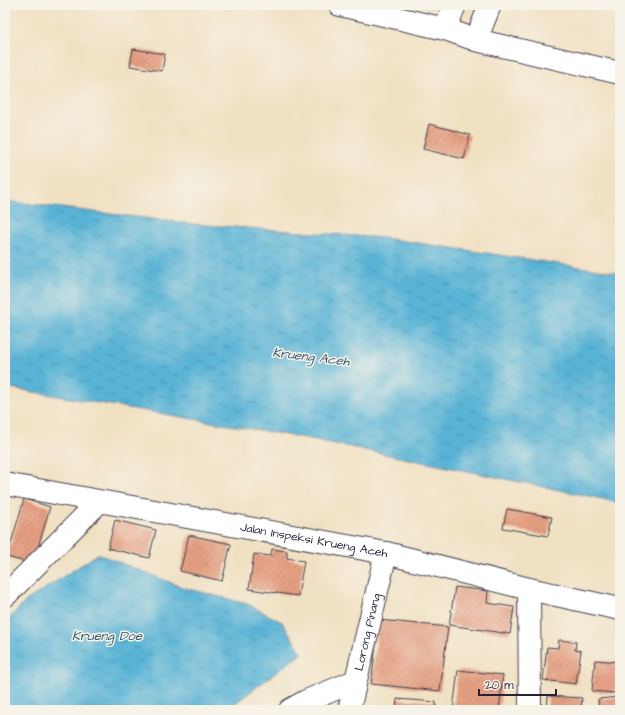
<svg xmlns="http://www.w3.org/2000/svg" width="625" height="715" viewBox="0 0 625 715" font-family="'Architects Daughter',sans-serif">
	<defs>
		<pattern id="water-ripples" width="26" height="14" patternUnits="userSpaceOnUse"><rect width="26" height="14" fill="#59b3d6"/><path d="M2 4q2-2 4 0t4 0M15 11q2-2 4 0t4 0" fill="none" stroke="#4991af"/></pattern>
		<pattern id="building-hatch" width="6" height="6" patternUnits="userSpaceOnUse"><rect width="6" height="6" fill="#e7a083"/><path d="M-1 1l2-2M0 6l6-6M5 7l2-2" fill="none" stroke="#bb826c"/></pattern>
	</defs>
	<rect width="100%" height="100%" fill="#f7f3e8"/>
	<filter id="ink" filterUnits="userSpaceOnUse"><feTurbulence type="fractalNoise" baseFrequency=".025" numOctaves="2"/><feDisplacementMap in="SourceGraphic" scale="8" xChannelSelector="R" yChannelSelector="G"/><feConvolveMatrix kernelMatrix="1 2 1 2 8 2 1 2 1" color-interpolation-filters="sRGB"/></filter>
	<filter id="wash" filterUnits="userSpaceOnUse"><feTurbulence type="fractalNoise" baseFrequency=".012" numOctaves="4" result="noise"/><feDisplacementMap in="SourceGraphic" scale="16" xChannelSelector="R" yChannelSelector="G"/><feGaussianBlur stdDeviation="0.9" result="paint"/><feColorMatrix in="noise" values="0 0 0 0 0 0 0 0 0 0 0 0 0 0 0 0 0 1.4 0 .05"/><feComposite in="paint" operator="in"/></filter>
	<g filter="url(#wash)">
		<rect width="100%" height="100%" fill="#f1e1c3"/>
		<g fill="url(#water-ripples)" stroke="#3e6a88">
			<path d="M5,201L193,224L384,238L620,273V504L603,499L311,439L5,387Z"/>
			<path d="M98,554L182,587L247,604L282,622L302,653L226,710H5V623L26,601Z"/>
		</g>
		<g id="blocks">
			<g fill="url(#building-hatch)">
				<path d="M133,49L165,54L162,71L130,66Z"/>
				<path d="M429,124L470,135L464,159L423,149Z"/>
				<path d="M24,499L50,507L33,564L7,557Z"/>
				<path d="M507,509L552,517L548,536L503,528Z"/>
				<path d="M115,520L156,530L149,558L108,548Z"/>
				<path d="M189,535L231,544L222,581L180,571Z"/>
				<path d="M272,549L287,551V558L304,561L298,596L249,589L254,554L271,556Z"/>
				<path d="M455,587L488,591L487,603L514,607L510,634L449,625Z"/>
				<path d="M379,620L448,627L440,691L371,684Z"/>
				<path d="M559,640L576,642L575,650L581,651L576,684L543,680L547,647L558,648Z"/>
				<path d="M595,660L618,662L615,693L592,691Z"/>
				<path d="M458,670L503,675L499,710H453Z"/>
				<path d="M548,696L582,698L581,710H547Z"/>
				<path d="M620,697V710H599L598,699Z"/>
				<path d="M397,699L436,702V710H396Z"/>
			</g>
		</g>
	</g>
	<g filter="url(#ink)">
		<use href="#blocks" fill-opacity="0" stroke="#413f4f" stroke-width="1"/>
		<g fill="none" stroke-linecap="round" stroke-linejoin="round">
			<defs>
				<g id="minor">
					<path d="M340,5L445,29L476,40L620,73"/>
					<path d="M445,29L455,5"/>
					<path d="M476,40L490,5"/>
					<path id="s1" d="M5,484L386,553L529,589L620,609"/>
					<path d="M529,589L530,710"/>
					<path d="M5,596L99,502"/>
					<path d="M290,710L306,701L355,681"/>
					<path id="s2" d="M349,710L386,553"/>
				</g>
			</defs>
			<use href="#minor" stroke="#413f4f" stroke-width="24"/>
			<use href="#minor" stroke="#fff" stroke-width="22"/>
		</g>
	</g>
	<g text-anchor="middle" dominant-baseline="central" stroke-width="3" stroke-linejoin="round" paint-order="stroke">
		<g font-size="12" fill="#22223b" stroke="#f7f3e8">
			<text stroke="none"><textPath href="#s1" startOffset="314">Jalan Inspeksi Krueng Aceh</textPath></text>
			<text stroke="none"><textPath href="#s2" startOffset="80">Lorong Pinang</textPath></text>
		</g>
		<g font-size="13" font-style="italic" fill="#355571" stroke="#f7f3e8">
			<text transform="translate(311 357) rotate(7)">Krueng Aceh</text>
			<text x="107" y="636">Krueng Doe</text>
		</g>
	</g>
	<rect width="625" height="715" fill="none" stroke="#f7f3e8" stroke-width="20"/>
	<path d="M479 689v6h77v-6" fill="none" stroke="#22223b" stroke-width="2"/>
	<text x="485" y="689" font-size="12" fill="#22223b" stroke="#f7f3e8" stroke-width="3" paint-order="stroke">20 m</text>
</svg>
